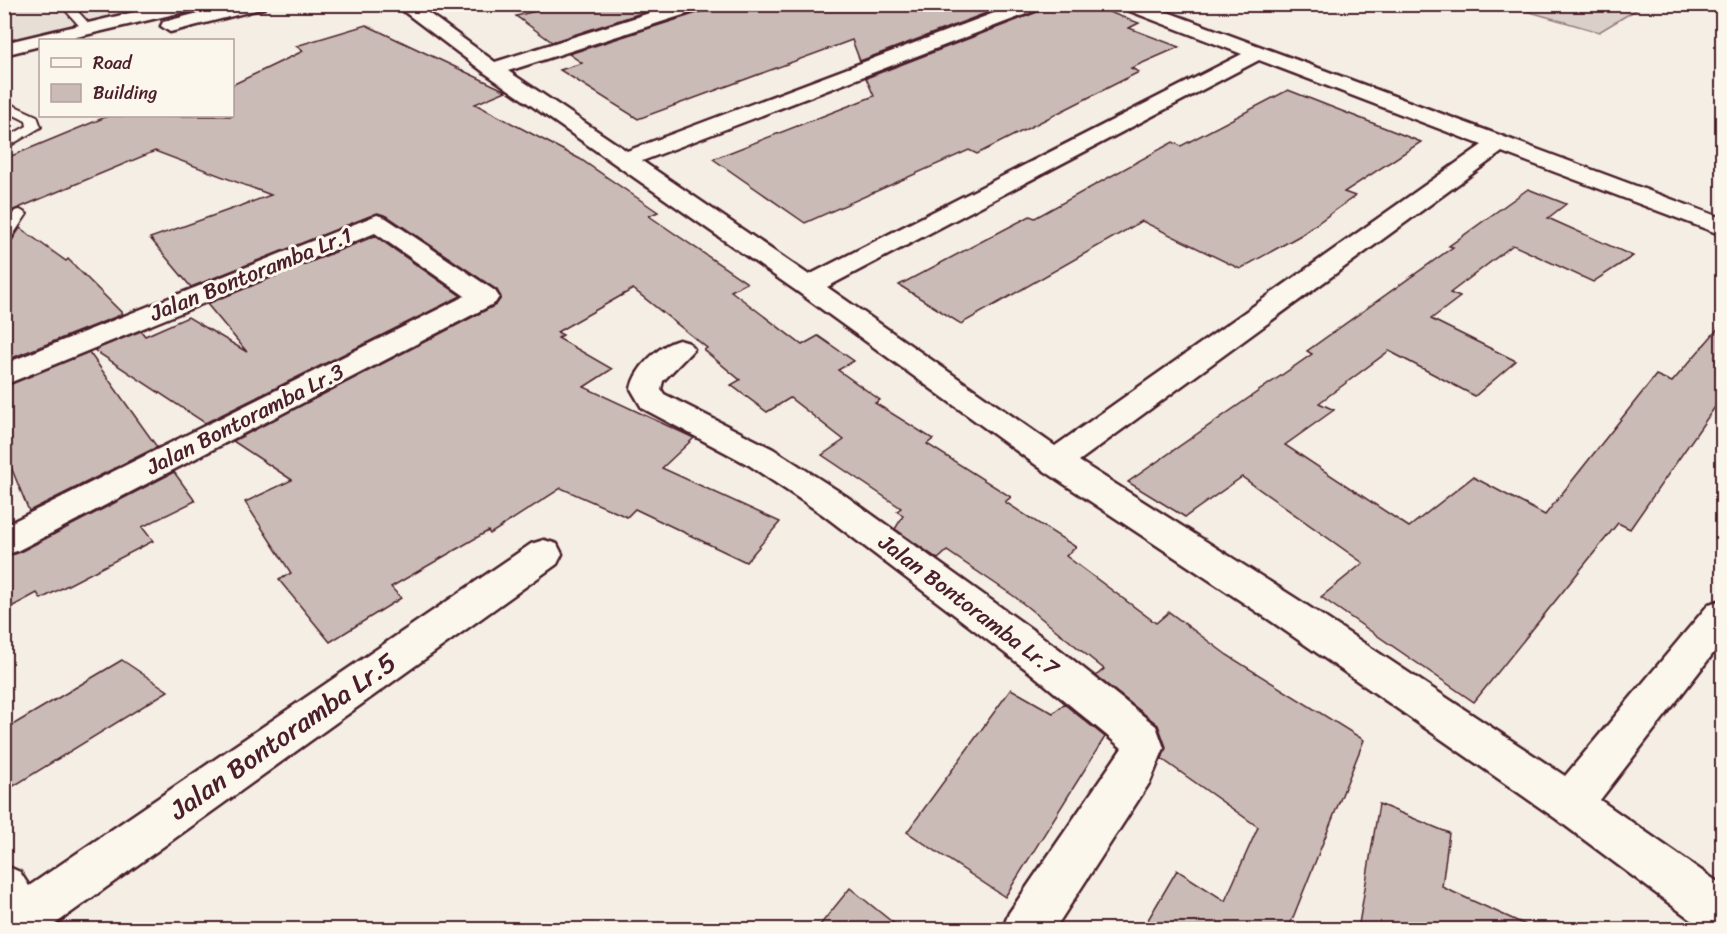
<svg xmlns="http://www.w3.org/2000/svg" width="1727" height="934" viewBox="0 0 1727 934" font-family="Sriracha,sans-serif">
	<rect width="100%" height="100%" fill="#f4eee4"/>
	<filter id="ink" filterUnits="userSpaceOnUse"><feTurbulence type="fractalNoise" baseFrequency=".0167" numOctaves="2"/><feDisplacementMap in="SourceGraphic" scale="12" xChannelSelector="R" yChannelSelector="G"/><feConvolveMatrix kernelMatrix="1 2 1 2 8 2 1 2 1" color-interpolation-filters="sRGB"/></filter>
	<g filter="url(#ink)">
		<path fill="#e7dfd6" d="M5,4L155,5L5,41Z"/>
		<path fill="#dbd0c9" stroke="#92787a" stroke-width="1.5" d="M1506,5L1644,4V5L1599,32Z"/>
		<g fill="#cabbb6" stroke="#4a1f2b" stroke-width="1.5">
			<path d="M562,4H669L552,42L516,16Z"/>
			<path d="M710,4H1010L860,61L852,40L638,119L560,70L582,63L569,54L706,10Z"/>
			<path d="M1047,4H1087L1139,23L1129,28L1179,47L1131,68L1139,72L977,154L969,150L805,223L713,159L874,96L866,78L1043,10Z"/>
			<path d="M366,25L506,91L475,104L580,159L658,212L649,216L747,283L731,291L802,345L818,336L854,361L838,370L880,400L875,403L933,439L927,444L1011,497L1005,502L1076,547L1066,556L1156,623L1169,612L1227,655L1364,740L1288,930H1142L1177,870L1225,901L1258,827L1162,759L1166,747L1158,725L1096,676L1104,669L1015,597L947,551L938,559L895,529L903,516L897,511L901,508L822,455L844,440L790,398L767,412L731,385L740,380L704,350L707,348L633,289L557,332L563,335L558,338L612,369L584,387L694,438L662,468L780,522L746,562L635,509L627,517L561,488L490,534L488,531L391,587L401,598L330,642L279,580L291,573L245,502L292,480L233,441L496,305L501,298L497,290L387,216L378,213L191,287L150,238L271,195L155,151L4,214V159L108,116H232V85L303,51L296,46Z"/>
			<path d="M1288,90L1421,142L1344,192L1355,196L1301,235L1240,269L1142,221L961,324L899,285L1030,216L1035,218L1173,142L1181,146Z"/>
			<path d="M1528,189L1566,204L1548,218L1633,256L1593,282L1513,245L1450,293L1460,297L1431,319L1516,361L1475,396L1389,351L1319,403L1334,410L1285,445L1409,527L1473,477L1545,515L1656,375L1672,382L1722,324V397L1630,529L1618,523L1474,702L1321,597L1363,563L1242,477L1185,517L1128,482L1312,354L1307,351L1453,247L1449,246Z"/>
			<path d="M20,228L66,261L68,259L123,314L4,361V244L11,242Z"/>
			<path d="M375,236L461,296L205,423L94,350L141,331L145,336L188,317L247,352L207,304Z"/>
			<path d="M89,352L157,447L29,511L4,450V387Z"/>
			<path d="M174,472L195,501L142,527L153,541L41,599L37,593L4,611V557L18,553Z"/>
			<path d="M122,660L168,691L4,792V730Z"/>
			<path d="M1011,689L1053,713L1064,704L1105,737L1005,897L907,832Z"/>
			<path d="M1379,804L1449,833L1442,887L1537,930H1358Z"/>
			<path d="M850,888L902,930H816Z"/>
		</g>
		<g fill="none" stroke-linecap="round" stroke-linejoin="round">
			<defs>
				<g id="lane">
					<path d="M60,4H71L92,27V31H84Z"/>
					<path d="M4,101L37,116L41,127L4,149V139L27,126L26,121L4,110Z"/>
					<path d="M20,210L27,214L9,241L4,242V226L15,211Z"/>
				</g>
				<g id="street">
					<path d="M394,4H416L495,62L678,4H708L705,8L508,71L627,151L1018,4H1045L1042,8L642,161L809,275L1242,54L1122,8L1119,4H1146L1722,218V235L1502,152L1079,461L1297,599L1565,776L1709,604L1722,600V642L1600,800L1722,885V930H1705L1555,818L1271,621L1043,470L798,292L485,73ZM1259,60L1482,145L1055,446L827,287Z"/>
					<path d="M377,215L386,218L495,291L499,297L495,303L17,551L4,555V526L465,296L375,233L4,385V364Z"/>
					<path d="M679,340L689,343L694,349L663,381L661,389L664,394L773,449L846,496L1059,649L1156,726L1164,748L1150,782L1054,930H1002L1009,913L1122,748L1031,673L822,514L749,465L642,408L631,389C635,368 659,345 679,340Z"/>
					<path d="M544,540L557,544L562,554L557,564L51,927L52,930H4V865L20,872L29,886L531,544Z"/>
				</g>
				<g id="highway">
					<path d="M168,4H203L200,8L64,40H40V46L4,55V43Z"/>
					<path d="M234,4H267L264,8L170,32L161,26L163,22Z"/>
				</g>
			</defs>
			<use href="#lane" stroke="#4a1f2b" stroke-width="4"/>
			<use href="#street" stroke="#4a1f2b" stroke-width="5"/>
			<use href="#highway" stroke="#4a1f2b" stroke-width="5"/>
			<use href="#lane" fill="#fbf7ec" fill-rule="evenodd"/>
			<use href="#street" fill="#fbf7ec" fill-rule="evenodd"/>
			<use href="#highway" fill="#fbf7ec" fill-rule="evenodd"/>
		</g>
	</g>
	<g text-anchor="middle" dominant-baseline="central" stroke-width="6" stroke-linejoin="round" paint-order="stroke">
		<g font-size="22" fill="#4a1f2b" stroke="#fbf7ec">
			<text transform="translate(251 274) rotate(-22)">Jalan Bontoramba Lr.1</text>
			<text transform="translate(245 419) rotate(-27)">Jalan Bontoramba Lr.3</text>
			<text transform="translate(969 605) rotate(37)">Jalan Bontoramba Lr.7</text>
		</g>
		<g font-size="27" fill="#4a1f2b" stroke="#fbf7ec">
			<text transform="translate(283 736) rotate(-35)">Jalan Bontoramba Lr.5</text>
		</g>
	</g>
	<rect width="1727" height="934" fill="none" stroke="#fbf7ec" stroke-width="24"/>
	<rect x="12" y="12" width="1703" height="910" fill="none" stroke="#4a1f2b" stroke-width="2" filter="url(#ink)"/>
	<rect x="39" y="39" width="195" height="78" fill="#fbf7ec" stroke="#b4a19f" stroke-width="1.5"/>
	<rect x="51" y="58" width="30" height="9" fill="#fbf7ec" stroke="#b4a19f" stroke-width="1.5"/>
	<text x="93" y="69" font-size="18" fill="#4a1f2b">Road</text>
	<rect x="51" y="84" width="30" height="18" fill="#cabbb6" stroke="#b4a19f" stroke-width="1.5"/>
	<text x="93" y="99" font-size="18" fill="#4a1f2b">Building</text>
</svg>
